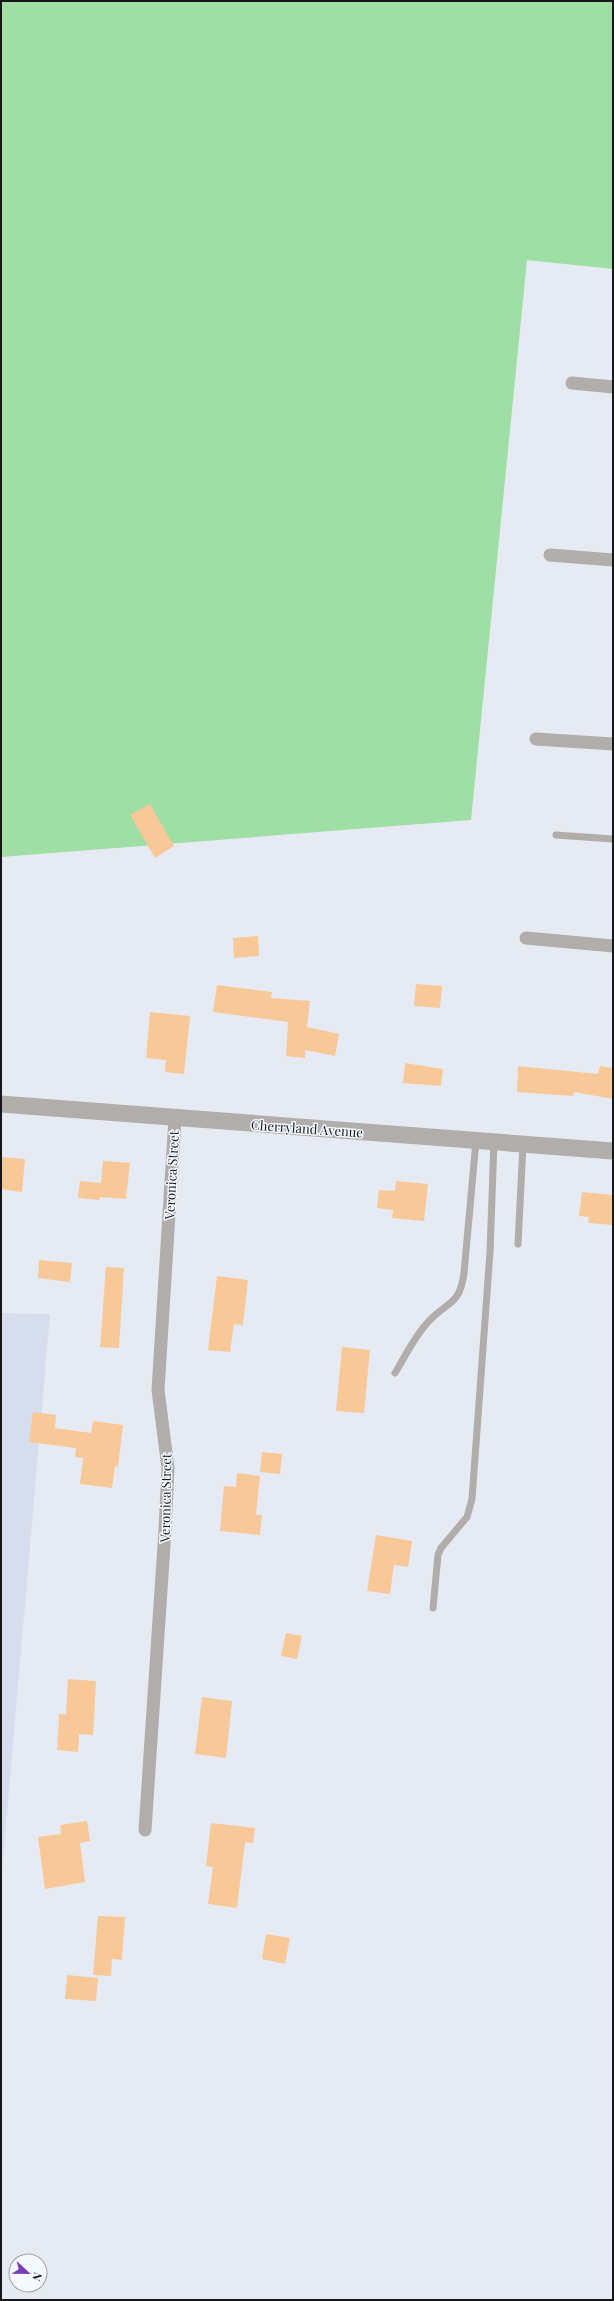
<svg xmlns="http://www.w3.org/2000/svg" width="614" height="2301" viewBox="0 0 614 2301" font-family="'Playfair Display',serif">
	<rect width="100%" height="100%" fill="#e6ebf3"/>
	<path fill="#d6deed" d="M1,1313L50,1314L1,1883Z"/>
	<path fill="#9fdea5" d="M1,1H613V269L527,260L471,820L1,857Z"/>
	<g fill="#f9c899">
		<path d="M150,804L174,846L155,858L130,815Z"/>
		<path d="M258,936L259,956L234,958L233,938Z"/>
		<path d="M416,984L442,986L440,1008L414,1006Z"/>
		<path d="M217,985L272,992L271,998L310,1001L307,1027L339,1034L335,1056L305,1050V1058L286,1056L288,1022L213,1012Z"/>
		<path d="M150,1012L190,1016L184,1074L165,1072L166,1060L146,1058Z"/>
		<path d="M405,1063L443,1069L441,1086L403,1083Z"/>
		<path d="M518,1066L598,1074L600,1066L613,1068V1099L574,1092L573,1096L517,1092Z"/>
		<path d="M2,1157L25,1159L22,1192L1,1189Z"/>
		<path d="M103,1161L130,1163L126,1199L100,1197L99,1200L78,1198L80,1181L101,1183Z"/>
		<path d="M396,1181L428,1184L424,1221L392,1218L393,1210L377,1208L379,1190L395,1191Z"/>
		<path d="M582,1192L613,1195V1225L588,1223L589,1217L579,1216Z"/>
		<path d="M39,1260L72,1263L70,1282L38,1278Z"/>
		<path d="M106,1267L124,1268L119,1348L100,1347Z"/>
		<path d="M217,1276L248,1280L243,1325L234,1324L230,1352L208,1350Z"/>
		<path d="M342,1347L370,1350L364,1413L336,1411Z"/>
		<path d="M33,1412L56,1415L55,1428L91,1433L93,1421L123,1425L118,1467L115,1466L112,1488L80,1484L83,1458L75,1457L76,1448L29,1442Z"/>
		<path d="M262,1452L282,1454L280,1474L260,1472Z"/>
		<path d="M237,1473L260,1476L256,1515H262L260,1535L220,1531L224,1486L236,1487Z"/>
		<path d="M376,1535L412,1541L408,1567L394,1565L390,1594L367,1591Z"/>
		<path d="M286,1633L302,1636L297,1659L281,1656Z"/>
		<path d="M68,1679L96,1681L93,1735L79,1734L78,1752L57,1750L59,1714L66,1715Z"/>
		<path d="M202,1697L232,1701L226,1758L195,1754Z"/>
		<path d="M87,1821L90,1841L80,1843L85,1882L45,1889L38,1837L61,1834L60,1825Z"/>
		<path d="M211,1823L255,1828L253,1843L245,1842L237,1908L208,1904L213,1867L206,1866Z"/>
		<path d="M98,1916L125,1917L122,1960L112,1959L111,1976L93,1975Z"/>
		<path d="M266,1934L290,1938L285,1964L262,1959Z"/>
		<path d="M67,1975L98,1978L96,2001L65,1999Z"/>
	</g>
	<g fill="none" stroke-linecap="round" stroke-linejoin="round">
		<g stroke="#b0adaa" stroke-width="7">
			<path d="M556,835L613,839"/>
			<path d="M518,1244L523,1145"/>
			<path d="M395,1373C405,1357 415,1335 429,1321C448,1301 460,1305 464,1273L476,1141"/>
			<path d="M433,1608L438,1555L441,1548L467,1517L472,1499L490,1252L494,1142"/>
		</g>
		<g stroke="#b0adaa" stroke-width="13">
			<path d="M572,383L613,387"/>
			<path d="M550,555L613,560"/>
			<path d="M536,739L613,744"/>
			<path d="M526,938L613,946"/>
			<path d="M145,1830L165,1530L168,1468L158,1390L175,1118"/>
		</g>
		<path stroke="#b0adaa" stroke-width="17" d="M1,1104L613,1151"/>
	</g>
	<g text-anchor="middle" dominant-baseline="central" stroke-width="3" stroke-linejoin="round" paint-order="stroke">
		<g font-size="13" fill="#15171a" stroke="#f4f8ff">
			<text transform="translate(307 1128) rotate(4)">Cherryland Avenue</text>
			<text transform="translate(171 1175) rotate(-87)">Veronica Street</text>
			<text transform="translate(165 1498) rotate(-89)">Veronica Street</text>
		</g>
	</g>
	<rect width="614" height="2301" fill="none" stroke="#15171a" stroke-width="4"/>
	<g transform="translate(28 2273) rotate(112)"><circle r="19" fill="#f4f8ff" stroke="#9b9ea3"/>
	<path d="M0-3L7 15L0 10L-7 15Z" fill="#783eb4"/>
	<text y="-6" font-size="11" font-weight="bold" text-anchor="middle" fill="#15171a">N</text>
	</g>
</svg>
